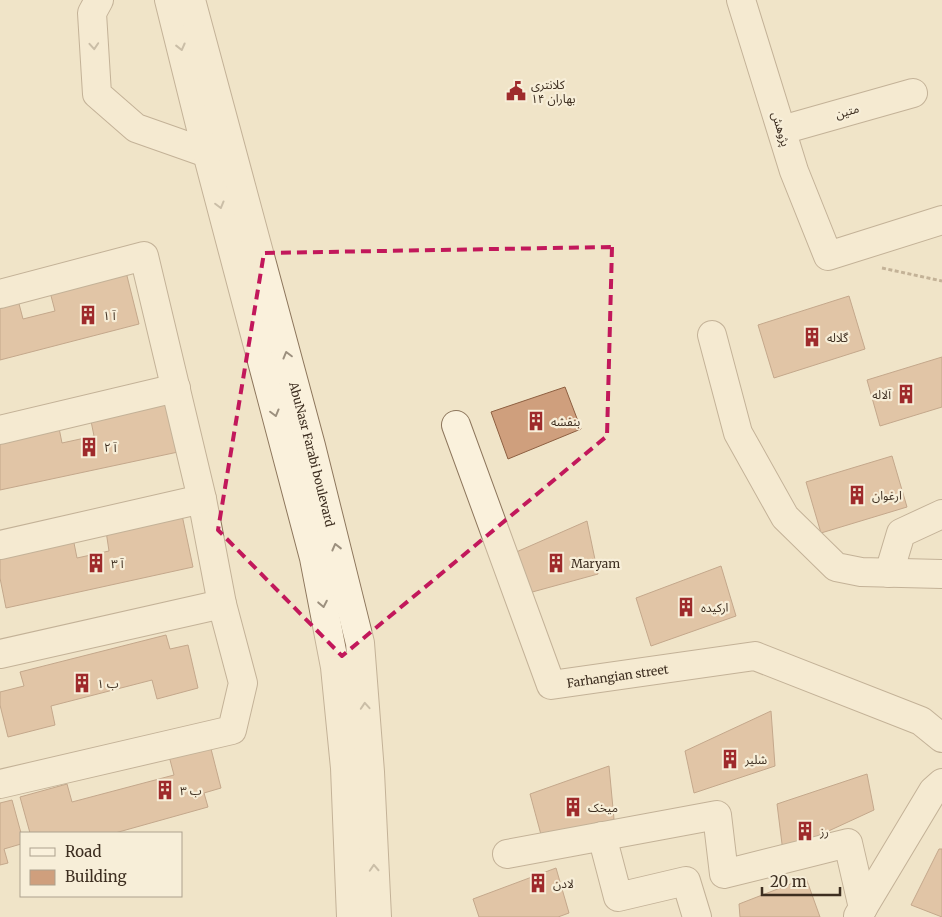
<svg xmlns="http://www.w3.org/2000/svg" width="942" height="917" viewBox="0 0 942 917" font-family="Merriweather,'Noto Sans Arabic',serif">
	<rect width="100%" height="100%" fill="#f0e4c8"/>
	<g fill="#cf9f7d" stroke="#8d5f41">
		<path d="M126,272L139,324L0,360V305L18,300L23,319L55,311L50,292Z"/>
		<path d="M849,296L865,349L774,378L758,325Z"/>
		<path d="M942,357V407L880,426L867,380Z"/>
		<path d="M565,387L581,429L508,459L491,412Z"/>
		<path d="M167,399L178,452L0,490V435L58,423L62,443L94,436L90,416Z"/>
		<path d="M892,456L907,507L821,533L806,482Z"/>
		<path d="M182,515L193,567L6,608L0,578V554L73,538L77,558L109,551L106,531Z"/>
		<path d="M587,521L598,574L525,594L514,553Z"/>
		<path d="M721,566L736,616L651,646L636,598Z"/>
		<path d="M166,635L170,649L188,645L198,688L157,699L152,680L51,706L55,725L8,737L0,705V692L24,686L20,672Z"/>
		<path d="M771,711L775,766L694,793L685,751Z"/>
		<path d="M210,745L221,788L204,793L208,807L115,833H30L20,797L67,784L72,802L174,775L169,756Z"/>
		<path d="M609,766L614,819L543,842L530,794Z"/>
		<path d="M867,774L874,810L783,852L777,804Z"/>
		<path d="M12,800L21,833V844L4,849L8,863L0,865V803Z"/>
		<path d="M939,849H942V917L911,905Z"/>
		<path d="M556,868L569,913L558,917H479L473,899Z"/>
		<path d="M806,878L820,917H740L739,904Z"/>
	</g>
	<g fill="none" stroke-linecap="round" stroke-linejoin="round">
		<defs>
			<g id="minor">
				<path d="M99,0L92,13L97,94L136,128L207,153L220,150"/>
				<path d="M169,0L207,153L314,558L335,667L345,768L351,917"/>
				<path id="s1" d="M191,0L311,446L360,643L370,772L377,917"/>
				<path d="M741,0L794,171L828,256L942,220"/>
				<path d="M782,130L913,93"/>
				<path d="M0,294L144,256L202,499L222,604L243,683L232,730L0,784"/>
				<path d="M712,335L738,433L785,517L836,567L861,572L942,574"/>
				<path id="s2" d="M456,425L551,685L755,656L921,721L942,738"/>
				<path d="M0,430L176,388"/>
				<path d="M0,545L202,499"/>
				<path d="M889,573L901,533L942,514"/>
				<path d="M0,654L222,604"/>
				<path d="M602,836L618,897L686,881L697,917"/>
				<path d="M507,854L717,815L724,874L848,843L863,908"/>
				<path d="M858,916L933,791L942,783"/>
			</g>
		</defs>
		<use href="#minor" stroke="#8d765c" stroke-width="30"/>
		<path stroke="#8d765c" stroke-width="3" stroke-dasharray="4 2.5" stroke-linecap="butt" d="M882,268L942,281"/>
		<use href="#minor" stroke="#faf1dc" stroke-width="28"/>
	</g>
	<defs><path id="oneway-chevron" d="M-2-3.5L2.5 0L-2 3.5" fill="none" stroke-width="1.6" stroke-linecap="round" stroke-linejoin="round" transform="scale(1.25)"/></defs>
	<g stroke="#9c907e">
		<use href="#oneway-chevron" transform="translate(94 46) rotate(86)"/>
		<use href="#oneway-chevron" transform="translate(181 47) rotate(76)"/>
		<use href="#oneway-chevron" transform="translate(220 205) rotate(75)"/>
		<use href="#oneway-chevron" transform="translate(287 355) rotate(-105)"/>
		<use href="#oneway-chevron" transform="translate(275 413) rotate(75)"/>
		<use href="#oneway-chevron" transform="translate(336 547) rotate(-104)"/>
		<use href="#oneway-chevron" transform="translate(323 604) rotate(79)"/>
		<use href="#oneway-chevron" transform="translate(365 706) rotate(-94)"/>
		<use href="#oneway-chevron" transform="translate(374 868) rotate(-93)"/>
	</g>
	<path d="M0 0H942V917H0ZM612,247L607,436L342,656L218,530L264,253Z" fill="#f0e4c8" fill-opacity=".55" fill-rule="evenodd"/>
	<path fill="none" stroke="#c2185b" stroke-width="4" stroke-dasharray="10 6" stroke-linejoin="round" d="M612,247L607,436L342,656L218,530L264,253Z"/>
	<defs>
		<symbol id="civic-bare" viewBox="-9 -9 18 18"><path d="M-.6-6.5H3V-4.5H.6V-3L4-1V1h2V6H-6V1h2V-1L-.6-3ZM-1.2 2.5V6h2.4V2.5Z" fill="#9e2a2b" stroke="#f7eed8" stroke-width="2.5" paint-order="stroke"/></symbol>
		<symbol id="building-bare" viewBox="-9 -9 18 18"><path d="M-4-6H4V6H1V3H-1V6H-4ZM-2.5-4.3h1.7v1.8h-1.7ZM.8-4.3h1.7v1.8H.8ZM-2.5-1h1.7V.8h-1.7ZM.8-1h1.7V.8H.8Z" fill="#9e2a2b" stroke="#f7eed8" stroke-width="2.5" paint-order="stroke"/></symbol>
	</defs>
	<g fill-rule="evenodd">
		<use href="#civic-bare" x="502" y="77" width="28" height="28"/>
		<use href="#building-bare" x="74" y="301" width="28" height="28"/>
		<use href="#building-bare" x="798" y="323" width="28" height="28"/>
		<use href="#building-bare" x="892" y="380" width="28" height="28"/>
		<use href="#building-bare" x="522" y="407" width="28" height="28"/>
		<use href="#building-bare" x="75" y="433" width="28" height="28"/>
		<use href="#building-bare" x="843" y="481" width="28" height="28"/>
		<use href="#building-bare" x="82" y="549" width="28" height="28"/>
		<use href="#building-bare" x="542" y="549" width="28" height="28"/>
		<use href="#building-bare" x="672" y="593" width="28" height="28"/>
		<use href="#building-bare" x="68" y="669" width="28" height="28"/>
		<use href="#building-bare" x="716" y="745" width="28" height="28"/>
		<use href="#building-bare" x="151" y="776" width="28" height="28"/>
		<use href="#building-bare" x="559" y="793" width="28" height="28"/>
		<use href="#building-bare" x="791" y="817" width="28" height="28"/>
		<use href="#building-bare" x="524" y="869" width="28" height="28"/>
	</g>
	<g text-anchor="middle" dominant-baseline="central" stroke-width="4.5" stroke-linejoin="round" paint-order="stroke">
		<g font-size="12" fill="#3d2e20" stroke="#f7eed8" text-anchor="start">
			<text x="531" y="84">کلانتری<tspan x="531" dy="14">۱۴ بهاران</tspan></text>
			<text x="103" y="315">آ ۱</text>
			<text x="827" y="337">گلاله</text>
			<text x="891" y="394" text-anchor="end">آلاله</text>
			<text x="551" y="421">بنفشه</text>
			<text x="104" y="447">آ ۲</text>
			<text x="872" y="495">ارغوان</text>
			<text x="111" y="563">آ ۳</text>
			<text x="571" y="563">Maryam</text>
			<text x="701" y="607">ارکیده</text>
			<text x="97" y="683">ب ۱</text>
			<text x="745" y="759">شلیر</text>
			<text x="180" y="790">ب ۳</text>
			<text x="588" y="807">میخک</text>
			<text x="820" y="831">رز</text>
			<text x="553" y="883">لادن</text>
		</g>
		<g font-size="12" fill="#3d2e20" stroke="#f7eed8">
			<text transform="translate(847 111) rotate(-16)">متین</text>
			<text transform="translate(781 129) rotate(73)">پژوهش</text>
			<text stroke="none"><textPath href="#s1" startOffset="470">AbuNasr Farabi boulevard</textPath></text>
			<text stroke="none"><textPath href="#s2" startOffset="344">Farhangian street</textPath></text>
		</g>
	</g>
	<rect x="20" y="832" width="162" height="65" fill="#f7eed8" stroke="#ada18e"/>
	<rect x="30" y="848" width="25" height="8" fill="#faf1dc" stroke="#ada18e"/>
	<text x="65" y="857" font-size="15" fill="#3d2e20">Road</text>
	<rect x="30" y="870" width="25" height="15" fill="#cf9f7d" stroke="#ada18e"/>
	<text x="65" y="882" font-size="15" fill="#3d2e20">Building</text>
	<path d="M762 887v8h78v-8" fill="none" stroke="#3d2e20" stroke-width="2.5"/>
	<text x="770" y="887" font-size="15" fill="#3d2e20" stroke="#f7eed8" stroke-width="4" paint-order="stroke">20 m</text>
</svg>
